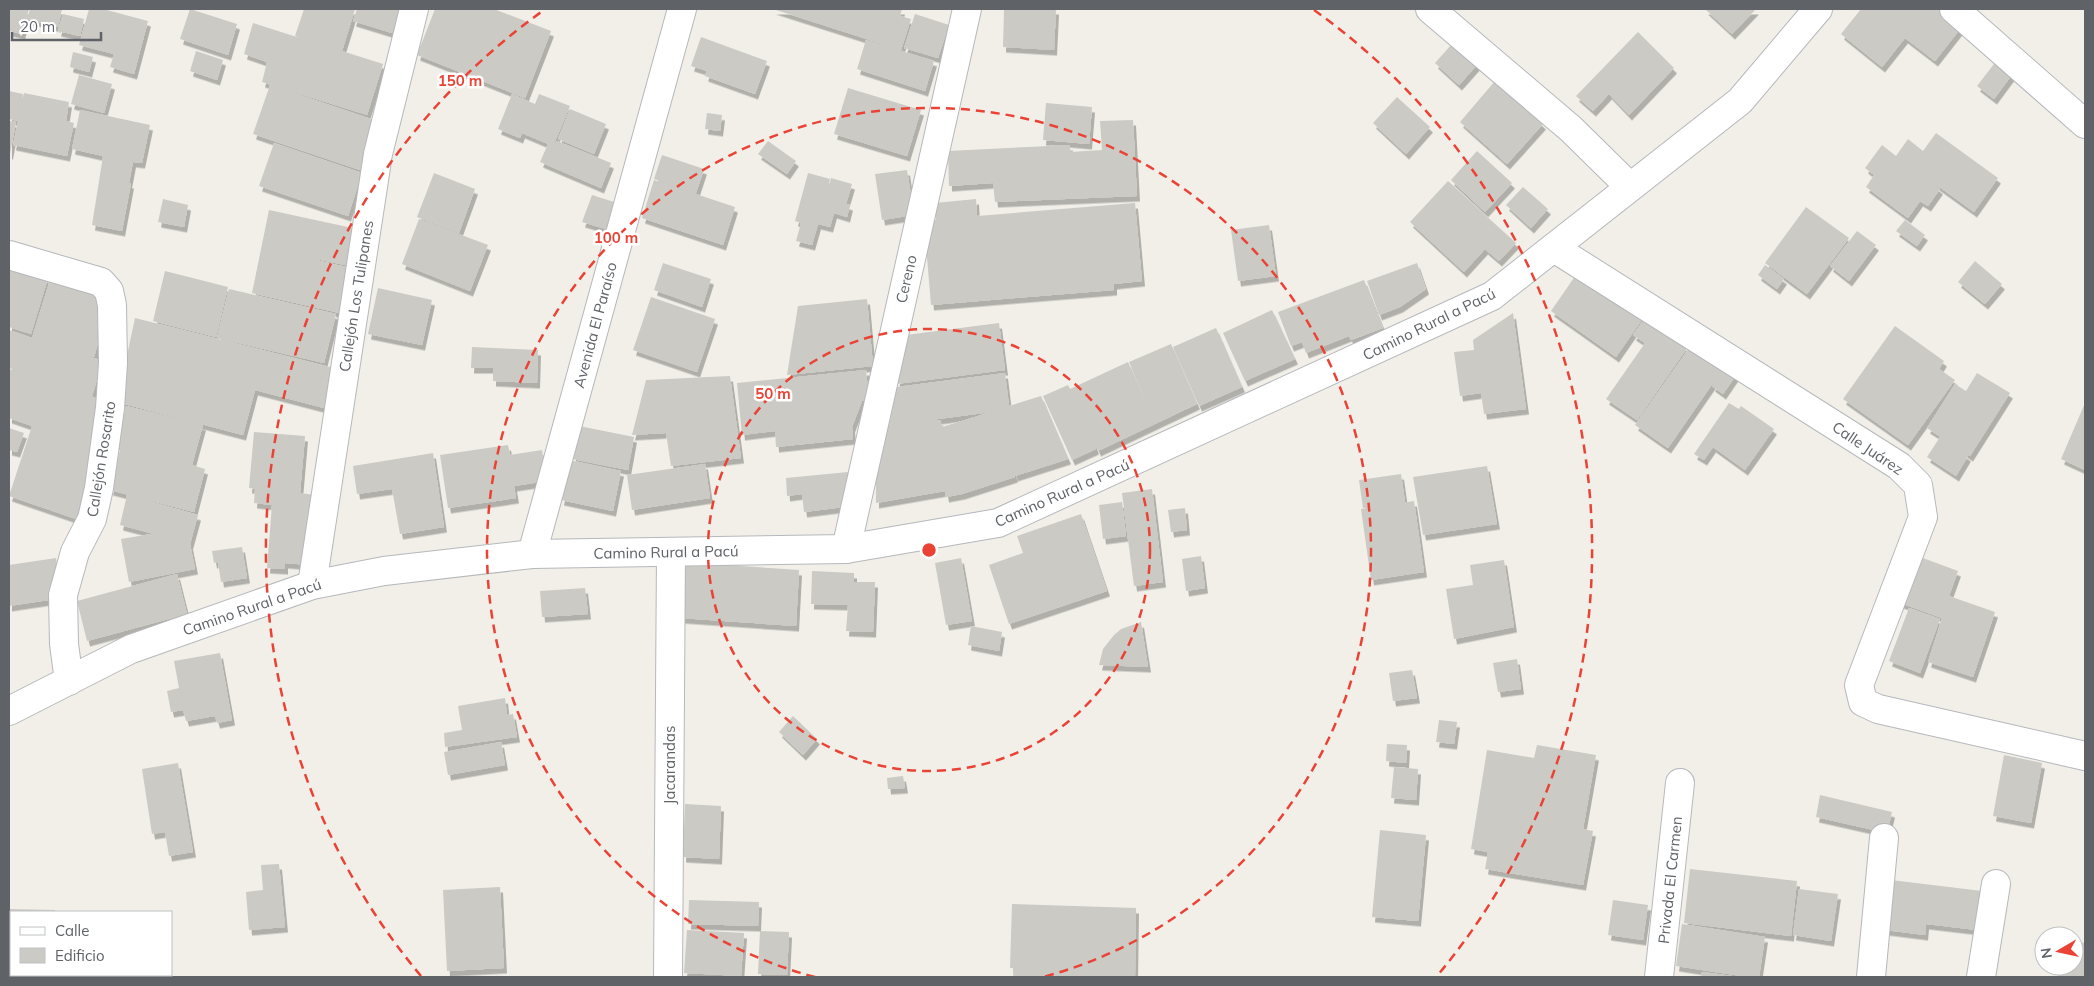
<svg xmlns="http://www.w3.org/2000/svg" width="2094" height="986" viewBox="0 0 2094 986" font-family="Mulish,sans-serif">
	<defs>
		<filter id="shadow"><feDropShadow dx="3" dy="5.5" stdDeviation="0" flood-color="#0004"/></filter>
	</defs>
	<rect width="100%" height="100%" fill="#f1efe8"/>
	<g fill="#cccac5" fill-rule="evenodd" filter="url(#shadow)">
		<path d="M9,9H29L22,34L9,31Z"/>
		<path d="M30,9H62L58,27L27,19Z"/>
		<path d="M89,9H103L148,21L134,74L110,67L114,54L79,45Z"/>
		<path d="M190,9L237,24L228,55L180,39Z"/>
		<path d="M304,9H355L342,51L383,64L367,115L262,82L267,62L244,54L253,23L303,39L295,36Z"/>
		<path d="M357,9H399L392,33L353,21Z"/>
		<path d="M435,9H494L551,31L525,98L417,55Z"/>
		<path d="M773,9H902L900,16L911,19L901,50Z"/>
		<path d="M1004,9H1056L1054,50L1003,47Z"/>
		<path d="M1705,9H1756L1732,34Z"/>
		<path d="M1861,9H1945L1964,24L1935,61L1905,38L1882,67L1841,34Z"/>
		<path d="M63,14L84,19L80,36L58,31Z"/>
		<path d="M915,14L949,25L938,58L904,48Z"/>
		<path d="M1638,32L1674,68L1629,115L1609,94L1593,111L1576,96Z"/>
		<path d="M1459,36L1483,58L1459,85L1435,63Z"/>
		<path d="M701,37L767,61L755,94L705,76L707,71L691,66Z"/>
		<path d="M866,40L934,61L925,91L857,69Z"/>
		<path d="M196,51L223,60L217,80L190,71Z"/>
		<path d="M73,52L93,57L89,72L70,67Z"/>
		<path d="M1997,60L2014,72L1994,99L1977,86Z"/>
		<path d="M79,75L112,84L104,113L71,104Z"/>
		<path d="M1495,81L1543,124L1507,164L1460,122Z"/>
		<path d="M270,85L380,122L363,171L253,134Z"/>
		<path d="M848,88L921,110L907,156L834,134Z"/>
		<path d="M9,91L23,94L22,100L24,93L69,102L66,121L74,123L67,156L13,145L18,121L9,119Z"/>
		<path d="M512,94L535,104L539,94L570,106L553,146L557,141L611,163L601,188L540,162L548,144L522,133L520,138L498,129Z"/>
		<path d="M1397,97L1430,127L1406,154L1373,123Z"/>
		<path d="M1046,103L1092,107L1089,144L1043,140Z"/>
		<path d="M570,109L606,124L594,154L558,139Z"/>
		<path d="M80,110L150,125L142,163L133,162L129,183H131L122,231L92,225L103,156L72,149Z"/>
		<path d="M707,113L722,115L720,131L705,129Z"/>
		<path d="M1133,120L1137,196L995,202L993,183L949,186L948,151L1070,145V152L1102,150L1100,121Z"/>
		<path d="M9,121L16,122L10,154H9Z"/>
		<path d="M1936,133L1998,178L1974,212L1920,173L1940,189L1928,206L1920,201L1908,218L1866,187L1874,175L1865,168L1882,145L1896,156L1908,139L1923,151Z"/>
		<path d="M768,141L796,161L787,174L758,154Z"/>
		<path d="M274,143L362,173L348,216L259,186Z"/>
		<path d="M1477,151L1512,183L1485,212L1451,180Z"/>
		<path d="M662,155L704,169L696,193L654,179Z"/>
		<path d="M907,170L914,215L882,220L875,174Z"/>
		<path d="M434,173L475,189L459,233L417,217Z"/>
		<path d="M808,173L830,179L823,210L831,178L852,184L846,204L850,205L847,217L834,213L830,227L818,224L812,245L796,241L801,223L795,221Z"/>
		<path d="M654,180L735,207L723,245L642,218Z"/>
		<path d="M1448,181L1516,243L1499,261L1485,249L1464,272L1410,222Z"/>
		<path d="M1523,187L1548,209L1531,228L1506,205Z"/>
		<path d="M592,195L614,202L606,229L582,222Z"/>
		<path d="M163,199L188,205L184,227L158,222Z"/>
		<path d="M976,199L977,216L1135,203L1142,281L1114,284V290L931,305L924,221L936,220L935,203Z"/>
		<path d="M1806,207L1849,238L1807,294L1765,263Z"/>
		<path d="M269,210L357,229L350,266L272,250L355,269L344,314L252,293Z"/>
		<path d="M419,219L488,245L470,291L402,264Z"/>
		<path d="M1905,220L1925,235L1917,246L1896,231Z"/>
		<path d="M1269,225L1276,276L1238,281L1231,230Z"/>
		<path d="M1857,231L1876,245L1849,281L1830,266Z"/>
		<path d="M1975,261L2002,284L1985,304L1958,282Z"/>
		<path d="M663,263L711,279L702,307L654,290Z"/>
		<path d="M1417,263L1426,289L1400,307L1379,315L1367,281Z"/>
		<path d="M1765,265L1784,279L1777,289L1758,275Z"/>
		<path d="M9,266L48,278L31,334L9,327Z"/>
		<path d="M1580,269L1645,315L1616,357L1551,311Z"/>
		<path d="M165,271L228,287L216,337L153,321Z"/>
		<path d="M50,280L105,298L108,311L94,357L39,340L103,361L92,396L9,368V330L32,338Z"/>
		<path d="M1364,280L1383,328L1351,340L1349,336L1306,353L1302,342L1291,346L1278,312Z"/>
		<path d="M378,288L432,300L422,345L368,334Z"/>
		<path d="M229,289L336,314L324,363L217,338Z"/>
		<path d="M651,297L715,319L697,372L633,350Z"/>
		<path d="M867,299L873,366L787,375L798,306Z"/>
		<path d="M1272,310L1295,359L1245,381L1223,333Z"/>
		<path d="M1513,313L1526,409L1484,414L1481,393L1460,396L1454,352L1474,350L1473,340Z"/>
		<path d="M135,318L334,368L324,408L255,390L243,435L117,402Z"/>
		<path d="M1645,318L1687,348L1637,420L1606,399L1645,343L1633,335Z"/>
		<path d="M999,323L1005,370L896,384L906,335Z"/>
		<path d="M1895,326L1944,361L1939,369L1955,380L1908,445L1843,399Z"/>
		<path d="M1216,328L1242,387L1199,406L1173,347Z"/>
		<path d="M1171,344L1197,404L1098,451L1092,436L1096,449L1072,460L1043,396L1068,385L1070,389L1128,362L1150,412L1129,362Z"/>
		<path d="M1692,344L1724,367L1668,448L1635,425Z"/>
		<path d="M472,347L538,350L537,383L493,381V368H471Z"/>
		<path d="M1725,367L1736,375L1723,394L1712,386Z"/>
		<path d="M9,369L105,401L97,448L77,442L103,451L79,520L9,496L32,426L9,418Z"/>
		<path d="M866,370L869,401H862L852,427L853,439L776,447L775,431L742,435L737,383Z"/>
		<path d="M1005,373L1009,406L1041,396L1068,459L1015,476L995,410L1015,477L962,494L946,497L945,491L876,503V479L887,426L889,425L897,387ZM991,412L942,427L940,420L908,423Z"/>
		<path d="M1977,373L2010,393L1970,456L1927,428L1955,384L1966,391Z"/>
		<path d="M730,376L741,458L671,466L666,433L632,435L646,380Z"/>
		<path d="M1729,403L1739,409L1741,406L1774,429L1745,470L1713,447L1704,460L1694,454Z"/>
		<path d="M2085,403V470L2061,459Z"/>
		<path d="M126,406L203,425L192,465L205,469L194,512L110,490L121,446L116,444Z"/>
		<path d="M579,426L634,437L628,470L572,459Z"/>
		<path d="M9,428L24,433L17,452L9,450Z"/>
		<path d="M254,432L305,436L300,493L315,495L308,565L285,563V569L267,568L272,505L254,503L255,489L291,492L249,488Z"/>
		<path d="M1940,437L1968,456L1956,476L1927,457Z"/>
		<path d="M508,445L510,455L542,450L547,481L514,486L516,498L448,508L440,455Z"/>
		<path d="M433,453L444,527L400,534L392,489L357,494L353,466Z"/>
		<path d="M569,460L621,471L613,511L561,500Z"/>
		<path d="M705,464L710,498L632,510L627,475Z"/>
		<path d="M1487,466L1497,524L1423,535L1413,477Z"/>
		<path d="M848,472L852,506L804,512L802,494L787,496L786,478Z"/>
		<path d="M1401,474L1405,502L1363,508L1359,480Z"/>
		<path d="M1152,489L1163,582L1134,586L1122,493Z"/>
		<path d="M127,495L198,515L190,544L195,569L129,582L121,539L151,534L162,536L120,525Z"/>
		<path d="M1414,501L1424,572L1371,580L1361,509Z"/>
		<path d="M1122,502L1126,536L1103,539L1099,505Z"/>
		<path d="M1185,508L1187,530L1171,532L1168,510Z"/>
		<path d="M1081,514L1107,591L1009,624L989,565L1023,553L1017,536Z"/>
		<path d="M242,547L247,578L221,582L218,562L214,563L212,551Z"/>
		<path d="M1912,554L1958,571L1949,596L1995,612L1973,677L1928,662L1942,618L1895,601Z"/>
		<path d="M1201,556L1205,588L1186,591L1182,559Z"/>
		<path d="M56,558L62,598L9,606V565Z"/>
		<path d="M961,558L972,621L946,625L935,563Z"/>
		<path d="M1504,560L1514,627L1454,639L1446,589L1473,585L1470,565Z"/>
		<path d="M683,562L799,570L796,626L680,618Z"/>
		<path d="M812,571L854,573V582H875L873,632L846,631L848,605L811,604Z"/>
		<path d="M177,574L187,614L87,641L77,601Z"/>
		<path d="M585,588L588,614L542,617L540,591Z"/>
		<path d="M1909,608L1940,619L1920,673L1889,661Z"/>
		<path d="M1141,622L1148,667L1099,665L1103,649L1114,635L1121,629Z"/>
		<path d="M971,626L1002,632L999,651L968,645Z"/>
		<path d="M220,653L232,720L217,723L215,716L186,721L183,710L171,712L167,691L179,688L174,661Z"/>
		<path d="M1517,659L1521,689L1498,692L1493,663Z"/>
		<path d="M1412,670L1417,698L1393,701L1389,673Z"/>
		<path d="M505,698L507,715L513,714L517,737L445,747L444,733L462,730L458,706Z"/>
		<path d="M793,716L817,739L803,755L779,732Z"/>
		<path d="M1439,720L1457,722L1454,744L1436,742Z"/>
		<path d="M501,742L505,765L448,775L444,752Z"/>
		<path d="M1387,744L1407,745L1406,763L1386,761Z"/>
		<path d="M1537,745L1596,755L1583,829L1593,831L1583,885L1485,869L1488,852L1471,849L1487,750L1534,758Z"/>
		<path d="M2004,755L2042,763L2031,823L1993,816Z"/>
		<path d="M178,763L193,852L169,856L165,832L152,834L142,769Z"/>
		<path d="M1394,767L1418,769L1416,800L1391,798Z"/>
		<path d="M903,776L905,788L888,789L887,778Z"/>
		<path d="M1820,795L1892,812L1887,833L1816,817Z"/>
		<path d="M685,804L721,806L719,859L683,857Z"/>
		<path d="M1380,830L1426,835L1418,921L1372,917Z"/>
		<path d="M279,864L285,927L249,930L246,892L263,890L261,865Z"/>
		<path d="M1690,869L1797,881L1791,936L1684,923Z"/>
		<path d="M1891,880L1982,891L1977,930L1926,924L1925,935L1885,930Z"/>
		<path d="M500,887L504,968L447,971L443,890Z"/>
		<path d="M1799,889L1838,894L1831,941L1793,935Z"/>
		<path d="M689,900L759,902L758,926L688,924Z"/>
		<path d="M1613,900L1648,905L1643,940L1608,935Z"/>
		<path d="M1012,904L1136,908L1135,977H1013L1014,968H1010Z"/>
		<path d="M9,909L55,910V912H11V975H54V977H9Z"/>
		<path d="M1682,924L1765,937L1759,977H1748L1676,966Z"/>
		<path d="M687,930L744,933L741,976L684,973Z"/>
		<path d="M760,931L789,932L787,975L758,974Z"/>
		<path d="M2074,941L2085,943L2084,977H2058L2060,966H2074Z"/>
		<path d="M1702,972L1732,976V977H1701Z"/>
	</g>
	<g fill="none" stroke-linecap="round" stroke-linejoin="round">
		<defs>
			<g id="minor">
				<path d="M1430,9L1571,129L1630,187"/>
				<path d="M1954,9L2085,124"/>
				<path d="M1554,248L1899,466L1918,485L1923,517L1859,685L1863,702L1878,709L2085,756"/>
				<path d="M9,255L101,282L109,291L112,305L113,363L110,408L99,488L92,519L75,552L63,595L64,644L69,681"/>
				<path d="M846,549L967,9"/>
				<path d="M532,554L682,9"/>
				<path d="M312,585L378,154L414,9"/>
				<path d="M9,711L131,649L312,585L384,571L532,554L846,549L998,523L1492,296L1740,101L1818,9"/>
				<path d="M668,977L671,552"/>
				<path d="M1659,977L1680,783"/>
				<path d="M1871,977L1884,838"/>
				<path d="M1981,977L1996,884"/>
			</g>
		</defs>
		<use href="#minor" stroke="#b5b8bc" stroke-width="30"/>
		<use href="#minor" stroke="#fff" stroke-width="28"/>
	</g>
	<g fill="none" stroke="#ea4335" stroke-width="2.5" stroke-dasharray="9 6">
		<circle cx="929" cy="550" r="221"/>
		<path d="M815 977A442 442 0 1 1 1043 977"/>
		<path d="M421 976A663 663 0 0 1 544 10M1314 10A663 663 0 0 1 1437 976"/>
	</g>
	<g text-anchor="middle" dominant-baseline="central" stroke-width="5" stroke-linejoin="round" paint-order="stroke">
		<g font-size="15" fill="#5f6368" stroke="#fff">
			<text transform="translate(906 279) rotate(-77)">Cereno</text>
			<text transform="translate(356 296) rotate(-81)">Callejón Los Tulipanes</text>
			<text transform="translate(1429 324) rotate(-26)">Camino Rural a Pacú</text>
			<text transform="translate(595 325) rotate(-75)">Avenida El Paraíso</text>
			<text transform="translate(1868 448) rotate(34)">Calle Juárez</text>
			<text transform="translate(101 459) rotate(-81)">Callejón Rosarito</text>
			<text transform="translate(1062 493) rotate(-24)">Camino Rural a Pacú</text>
			<text transform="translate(666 552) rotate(-1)">Camino Rural a Pacú</text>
			<text transform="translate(252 607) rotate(-19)">Camino Rural a Pacú</text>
			<text transform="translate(669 765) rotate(-90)">Jacarandas</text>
			<text transform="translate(1670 880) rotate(-84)">Privada El Carmen</text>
		</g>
	</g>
	<circle cx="929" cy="550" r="8" fill="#ea4335" stroke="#fff" stroke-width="2.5"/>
	<g font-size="15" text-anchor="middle" font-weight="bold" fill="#ea4335" stroke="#fff" stroke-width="5" stroke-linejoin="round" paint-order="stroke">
		<text x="460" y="86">150 m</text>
		<text x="616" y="243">100 m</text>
		<text x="773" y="399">50 m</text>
	</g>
	<rect width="2094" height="986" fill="none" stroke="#5f6368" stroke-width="20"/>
	<rect x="10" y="911" width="162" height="65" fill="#ffffff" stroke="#bfc1c3"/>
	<rect x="20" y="927" width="25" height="8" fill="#ffffff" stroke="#bfc1c3"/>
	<text x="55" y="936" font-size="15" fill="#5f6368">Calle</text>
	<rect x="20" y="948" width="25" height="15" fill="#cccac5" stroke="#bfc1c3"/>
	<text x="55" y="961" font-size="15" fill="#5f6368">Edificio</text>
	<g transform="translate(2059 951) rotate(261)"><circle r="24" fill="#ffffff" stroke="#bfc1c3"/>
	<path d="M0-4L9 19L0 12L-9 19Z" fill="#ea4335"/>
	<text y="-8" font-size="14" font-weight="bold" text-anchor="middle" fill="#5f6368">N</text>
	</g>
	<path d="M12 32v8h89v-8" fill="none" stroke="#5f6368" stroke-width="2.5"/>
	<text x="20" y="32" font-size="15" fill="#5f6368" stroke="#ffffff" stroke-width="4" paint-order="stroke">20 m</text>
</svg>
